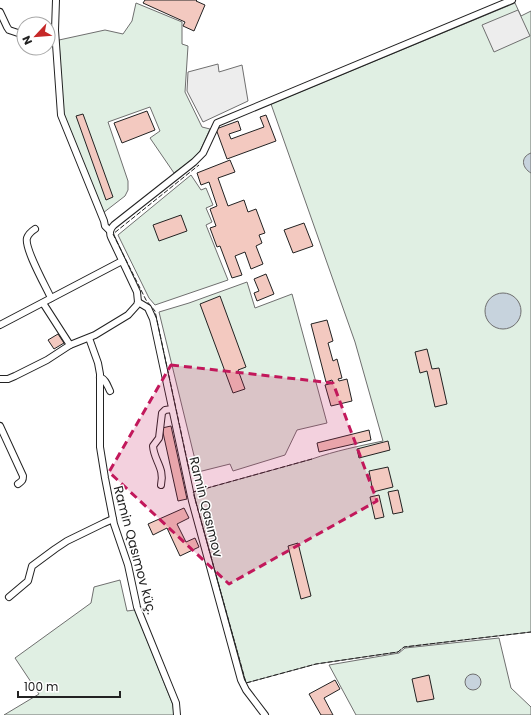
<svg xmlns="http://www.w3.org/2000/svg" width="531" height="715" viewBox="0 0 531 715" font-family="Poppins,sans-serif">
	<rect width="100%" height="100%" fill="#fff"/>
	<g fill="#e0efe3" stroke="#6f6f6f">
		<path d="M136,3L182,22V44L188,46L185,92L202,127L210,129L200,151L193,159L174,173L150,138L160,131L150,107L108,122L128,181V190L125,196L103,213L63,114L59,40L105,30L123,34L132,21Z"/>
		<path d="M515,3L521,16L531,11V632L404,647L398,652L316,664L246,683L193,492L312,459C335,451 359,446 383,441L355,342L271,104Z"/>
		<path d="M191,175L201,190L206,188L213,205L206,208L212,222L206,225L228,280L155,305L149,298L118,235Z"/>
		<path d="M247,282L255,308L292,294L327,423L297,430L285,455L233,471L230,464L198,472L159,312L189,303Z"/>
		<path d="M120,580L127,611L135,610L173,705L174,715H4L39,694L15,658L91,603L94,587Z"/>
		<path d="M499,638L511,688L531,707V715H356L329,665L399,653L405,648Z"/>
	</g>
	<g fill="#ededed" stroke="#6f6f6f">
		<path d="M518,10L530,36L494,52L482,25Z"/>
		<path d="M218,64L219,72L242,65L248,101L203,122L187,91L188,72Z"/>
	</g>
	<g fill="#c7d3dd" stroke="#6f6f6f">
		<path d="M531,153V173C522,168 520,157 531,153Z"/>
		<circle cx="503" cy="311" r="18"/>
		<circle cx="473" cy="682" r="8"/>
	</g>
	<g fill="#f3c9c0" stroke="#222">
		<path d="M145,0H197L196,1L205,5L194,31L183,26L185,22L143,3Z"/>
		<path d="M147,111L155,130L122,143L114,123Z"/>
		<path d="M83,114L113,197L106,200L76,116Z"/>
		<path d="M266,115L276,141L227,159L216,129L238,121L241,130L229,134L231,139L264,127L260,117Z"/>
		<path d="M230,160L235,172L218,178L228,206L244,200L248,212L256,209L265,233L259,235L262,243L256,246L263,264L251,269L245,252L235,256L242,275L232,278L220,246L217,247L210,228L216,226L210,209L217,206L209,182L201,185L197,173Z"/>
		<path d="M181,215L187,231L159,241L153,225Z"/>
		<path d="M304,223L313,246L293,253L284,230Z"/>
		<path d="M266,274L274,294L257,301L254,293L259,291L254,279Z"/>
		<path d="M220,296L246,367L238,370L245,389L233,393L200,304Z"/>
		<path d="M327,320L333,341L328,343L333,361L337,359L342,378L338,379L339,381L347,379L352,401L331,406L325,385L333,383L332,380L326,382L311,324Z"/>
		<path d="M58,334L64,343L54,349L48,340Z"/>
		<path d="M427,349L432,369L439,368L447,404L435,407L427,371L420,373L415,352Z"/>
		<path d="M171,426L187,499L178,501L162,428Z"/>
		<path d="M369,430L371,440L319,452L317,443Z"/>
		<path d="M388,441L390,450L359,458L357,449Z"/>
		<path d="M388,467L393,487L373,492L369,471Z"/>
		<path d="M398,490L403,512L393,514L388,492Z"/>
		<path d="M379,495L384,517L375,519L370,497Z"/>
		<path d="M184,508L189,518L177,524L186,542L195,538L199,547L180,556L167,528L153,535L148,524Z"/>
		<path d="M298,543L311,596L301,599L288,546Z"/>
		<path d="M429,675L434,699L417,702L412,679Z"/>
		<path d="M335,680L340,689L324,698L333,715H321L309,694Z"/>
	</g>
	<g fill="none" stroke-linecap="round" stroke-linejoin="round">
		<defs>
			<g id="minor">
				<path d="M56,0L55,30L61,115L104,221L105,226L110,231"/>
				<path d="M0,12L7,27L9,30L24,35"/>
				<path d="M35,229C32,231 28,235 27,238C24,248 46,287 51,298"/>
				<path d="M138,302L148,308L153,319L192,501L241,680L246,690L265,715"/>
				<path d="M43,303L70,345"/>
				<path d="M0,325L122,261"/>
				<path d="M89,338L98,363L100,374V447L105,478L114,524L128,565L137,607L141,617L176,703L177,715"/>
				<path d="M100,377C106,380 107,385 110,391"/>
				<path d="M0,379H8L15,376L47,360L70,345L95,335L128,315L137,305L138,302L137,292L111,237C109,232 110,229 114,225L194,162L203,153L217,123L512,0"/>
				<path d="M0,426L23,476C23,481 22,481 18,484"/>
				<path d="M161,485C165,468 154,461 153,446L159,438L162,413L165,410L172,409"/>
				<path d="M9,597L28,581L32,566L55,549L67,541L104,523L113,519"/>
			</g>
		</defs>
		<use href="#minor" stroke="#222" stroke-width="8"/>
		<use href="#minor" stroke="#fff" stroke-width="6"/>
		<g stroke="#222" stroke-width="1" stroke-dasharray="5 2" stroke-linecap="butt">
			<path d="M312,459L193,492L246,683L316,664L398,652L404,647L531,632"/>
			<path d="M189,469L155,311L146,300L113,234L199,165"/>
		</g>
	</g>
	<path fill="#c2185b" fill-opacity="0.2" stroke="#c2185b" stroke-width="3" stroke-dasharray="8 5" stroke-linejoin="round" d="M171,365L333,383L377,501L229,584L109,472Z"/>
	<g text-anchor="middle" dominant-baseline="central" stroke-width="3" stroke-linejoin="round" paint-order="stroke">
		<g font-size="13" fill="#222" stroke="#fff">
			<text transform="translate(206 507) rotate(76)">Ramin Qasımov</text>
			<text transform="translate(135 550) rotate(75)">Ramin Qasımov küç.</text>
		</g>
	</g>
	<g transform="translate(36 36) rotate(244)"><circle r="19" fill="#ffffff" stroke="#a7a7a7"/>
	<path d="M0-3L7 15L0 10L-7 15Z" fill="#c62828"/>
	<text y="-6" font-size="11" font-weight="bold" text-anchor="middle" fill="#222222">N</text>
	</g>
	<path d="M18 691v6h102v-6" fill="none" stroke="#222222" stroke-width="2"/>
	<text x="24" y="691" font-size="12" fill="#222222" stroke="#ffffff" stroke-width="3" paint-order="stroke">100 m</text>
</svg>
